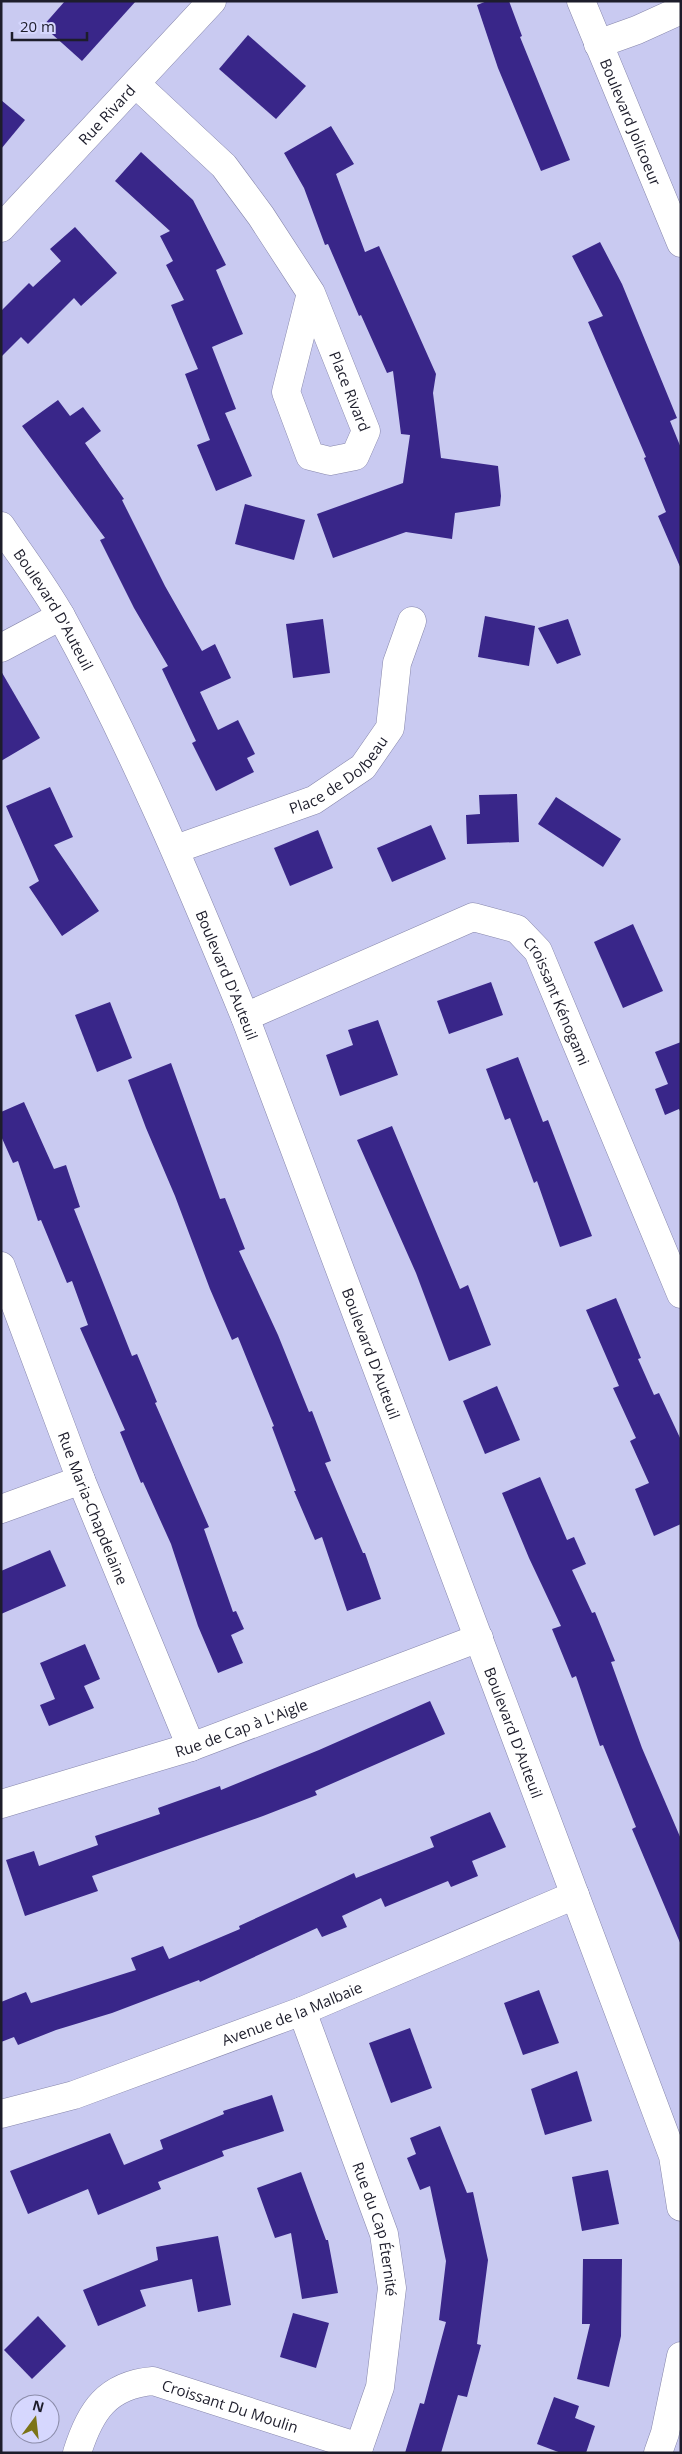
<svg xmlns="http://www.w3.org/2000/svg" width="682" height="2454" viewBox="0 0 682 2454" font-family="'Open Sans',sans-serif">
	<rect width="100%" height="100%" fill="#c9caf1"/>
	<g fill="#392689">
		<path d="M65,1H136L82,61L43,26Z"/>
		<path d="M487,1H509L522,36L520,37L570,160L541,171L498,68L477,5Z"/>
		<path d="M248,35L306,86L276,119L219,69Z"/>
		<path d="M1,100L25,120L1,149Z"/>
		<path d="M331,126L354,164L336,174L365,252L379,246L436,374L433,393L441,458L498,466L501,496L500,506L455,513L452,539L406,532L333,558L317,514L403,483L410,435L401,434L393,371L387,373L361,315L359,316L328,244L325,245L304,188L284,153Z"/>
		<path d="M141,152L193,200L226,265L216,270L243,334L212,347L236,409L225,413L252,476L216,491L197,445L210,440L185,374L198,369L171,305L184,300L166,265L173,261L160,236L170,231L115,181Z"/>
		<path d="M75,227L117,273L81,306L74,298L28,344L21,337L1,357V311L29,283L33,287L61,261L50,249Z"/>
		<path d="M600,242L622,284L677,418L670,421L681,448V569L658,516L666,512L644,458L646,457L588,322L603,316L572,256Z"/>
		<path d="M58,400L70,416L83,407L101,431L85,443L124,499L122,500L165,586L202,651L215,644L231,678L200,692L218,730L238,720L255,754L247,758L254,772L216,791L192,743L196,741L162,669L168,666L134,608L100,540L105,538L22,426Z"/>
		<path d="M245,504L305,520L294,560L235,544Z"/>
		<path d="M485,616L535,626L529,666L478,657Z"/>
		<path d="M323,619L330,673L293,678L286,624Z"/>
		<path d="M568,619L581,655L557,664L538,628Z"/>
		<path d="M1,671L40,738L1,761Z"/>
		<path d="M50,787L73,837L54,845L99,911L62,936L29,887L39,881L6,806Z"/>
		<path d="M517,794L519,842L467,844L466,815L480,814L479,795Z"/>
		<path d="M556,797L621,839L603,867L538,824Z"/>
		<path d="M431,825L446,859L392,882L377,848Z"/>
		<path d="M318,830L333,868L290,886L274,848Z"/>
		<path d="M633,924L663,991L623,1008L594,942Z"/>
		<path d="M491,982L503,1015L449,1034L437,1001Z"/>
		<path d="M110,1002L132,1058L97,1072L75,1015Z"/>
		<path d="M378,1020L398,1075L340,1096L326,1055L353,1045L348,1030Z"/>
		<path d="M681,1042V1113L679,1109L665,1115L655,1089L668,1084L655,1052Z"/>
		<path d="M518,1057L543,1122L548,1120L592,1236L560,1247L537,1181L534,1183L510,1118L505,1120L486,1069Z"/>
		<path d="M171,1063L220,1199L225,1198L245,1249L239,1251L278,1335L309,1412L312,1411L331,1461L325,1463L363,1553H365L381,1599L347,1611L322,1537L315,1540L294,1491H296L272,1427L274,1426L238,1337L232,1340L210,1289L175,1196L146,1128L128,1080Z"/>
		<path d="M24,1102L54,1169L66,1165L80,1207L74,1209L132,1356L137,1354L157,1402L155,1403L209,1527L204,1529L233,1612L236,1611L244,1629L231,1635L243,1663L218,1673L198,1626L171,1544L143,1482L141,1483L120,1432L125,1430L80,1328L88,1325L72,1281L67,1283L41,1220L38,1221L18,1161L13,1163L1,1136V1112Z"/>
		<path d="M392,1126L460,1289L468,1285L491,1345L449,1361L416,1273L357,1140Z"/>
		<path d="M616,1298L641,1358L638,1359L654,1395L659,1393L681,1440V1524L654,1536L635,1489L649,1483L630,1441L636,1438L613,1388L619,1386L586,1310Z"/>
		<path d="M497,1386L520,1440L485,1454L463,1401Z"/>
		<path d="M540,1477L567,1540L574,1537L586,1564L572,1570L592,1613L595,1612L615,1661L611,1662L642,1748L681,1839V1945L632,1829L636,1827L603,1745L600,1746L576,1676L572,1678L552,1629L561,1626L529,1558L502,1493Z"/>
		<path d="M50,1550L66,1586L1,1614V1571Z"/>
		<path d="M85,1644L100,1679L84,1686L94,1708L49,1726L40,1705L55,1699L40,1663Z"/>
		<path d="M430,1701L445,1734L315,1791L317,1795L263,1816L92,1876L98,1891L25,1916L6,1860L34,1851L39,1866L98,1845L95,1836L160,1814L158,1808L220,1786L221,1790L319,1750Z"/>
		<path d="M490,1812L506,1847L472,1861L478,1876L451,1887L448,1881L385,1907L381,1898L342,1916L347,1927L322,1937L317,1928L200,1982L199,1980L112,2013L56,2030L18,2045L14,2037L1,2042V2002L26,1992L31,2003L136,1970L131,1958L163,1946L169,1959L240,1929L239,1926L354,1873L356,1878L434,1847L430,1837Z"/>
		<path d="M539,1990L559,2043L523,2055L504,2003Z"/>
		<path d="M410,2028L432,2088L391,2103L369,2043Z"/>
		<path d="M577,2071L592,2121L545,2135L531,2089Z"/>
		<path d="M272,2095L284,2131L222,2151L224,2156L158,2182L161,2189L98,2215L88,2189L28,2214L10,2171L110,2133L124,2165L163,2149L160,2140L224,2114L223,2111Z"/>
		<path d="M440,2126L467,2193L473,2192L488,2260L477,2344L481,2345L467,2397L458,2395L441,2453H405L420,2403L424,2404L446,2322L439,2320L446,2261L430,2186L420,2190L407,2158L416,2154L410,2138Z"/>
		<path d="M608,2170L619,2224L582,2231L572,2177Z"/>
		<path d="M301,2172L326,2240H328L338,2293L302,2299L291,2233L275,2238L257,2188Z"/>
		<path d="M218,2236L231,2305L198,2312L192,2279L140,2290L146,2306L98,2326L83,2290L158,2260L156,2247Z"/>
		<path d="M583,2259H622L621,2336L609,2387L577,2379L590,2324H582Z"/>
		<path d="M293,2313L329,2323L316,2368L280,2357Z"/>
		<path d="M38,2316L66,2346L32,2379L4,2350Z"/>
		<path d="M554,2397L579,2406L575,2418L595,2426L586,2453H561L537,2444Z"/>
	</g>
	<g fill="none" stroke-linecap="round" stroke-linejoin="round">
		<defs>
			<g id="minor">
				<path id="s1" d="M581,1L681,243"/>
				<path d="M598,44L637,30L681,10"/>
				<path id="s2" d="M136,84L224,166L261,216L311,293L366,431L355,456L330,461L310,456L286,392L311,293"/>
				<path id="s3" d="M1,228L212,1"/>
				<path id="s4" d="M1,526C21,556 44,586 62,618C133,747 189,881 245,1017L673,2156L681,2207"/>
				<path d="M1,648L61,616"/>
				<path id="s5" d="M176,849L314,800L363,767L390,728L397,663L412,621"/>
				<path id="s6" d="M245,1017L473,917L517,929L538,951L681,1294"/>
				<path id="s7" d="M1,1266L81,1480L191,1747"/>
				<path d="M1,1509L81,1480"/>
				<path id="s8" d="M1,1804L191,1747L479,1638"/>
				<path id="s9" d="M302,2011L384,2234L392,2288L380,2387L357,2453"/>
				<path id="s10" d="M1,2114L74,2095L302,2011L575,1895"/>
				<path id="s11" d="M77,2453C90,2411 107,2385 153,2381L359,2447"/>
				<path d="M658,2453L665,2433L681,2356"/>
			</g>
		</defs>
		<use href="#minor" stroke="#8686ab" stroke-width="29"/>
		<use href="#minor" stroke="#fff" stroke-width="28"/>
	</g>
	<g text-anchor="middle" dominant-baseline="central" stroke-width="5" stroke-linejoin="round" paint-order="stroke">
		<g font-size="15" fill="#1d1d2b" stroke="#d6d7fe">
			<text stroke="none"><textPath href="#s3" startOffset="155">Rue Rivard</textPath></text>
			<text stroke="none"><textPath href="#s1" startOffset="131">Boulevard Jolicoeur</textPath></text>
			<text stroke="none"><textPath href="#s2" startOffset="380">Place Rivard</textPath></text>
			<text stroke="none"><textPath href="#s4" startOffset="99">Boulevard D'Auteuil</textPath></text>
			<text stroke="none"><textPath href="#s5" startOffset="181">Place de Dolbeau</textPath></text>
			<text stroke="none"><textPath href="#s4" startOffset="504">Boulevard D'Auteuil</textPath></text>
			<text stroke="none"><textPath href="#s6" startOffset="378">Croissant Kénogami</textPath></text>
			<text stroke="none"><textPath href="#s4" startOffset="909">Boulevard D'Auteuil</textPath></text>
			<text stroke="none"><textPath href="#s7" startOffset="259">Rue Maria-Chapdelaine</textPath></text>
			<text stroke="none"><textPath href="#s8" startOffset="252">Rue de Cap à L'Aigle</textPath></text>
			<text stroke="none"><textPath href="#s4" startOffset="1314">Boulevard D'Auteuil</textPath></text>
			<text stroke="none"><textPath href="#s10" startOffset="308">Avenue de la Malbaie</textPath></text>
			<text stroke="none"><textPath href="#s9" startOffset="231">Rue du Cap Éternité</textPath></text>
			<text stroke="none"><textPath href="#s11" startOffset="194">Croissant Du Moulin</textPath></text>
		</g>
	</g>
	<rect width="682" height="2454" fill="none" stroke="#1d1d2b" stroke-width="5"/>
	<g transform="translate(35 2419) rotate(15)"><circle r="24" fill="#d6d7fe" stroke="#8c8daa"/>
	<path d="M0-4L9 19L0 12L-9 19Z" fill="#7c7417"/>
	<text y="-8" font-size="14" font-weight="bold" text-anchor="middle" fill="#1d1d2b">N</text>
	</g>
	<path d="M12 32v8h75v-8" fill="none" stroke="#1d1d2b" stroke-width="2.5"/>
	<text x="20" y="32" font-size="15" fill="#1d1d2b" stroke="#d6d7fe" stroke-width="4" paint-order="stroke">20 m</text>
</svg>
